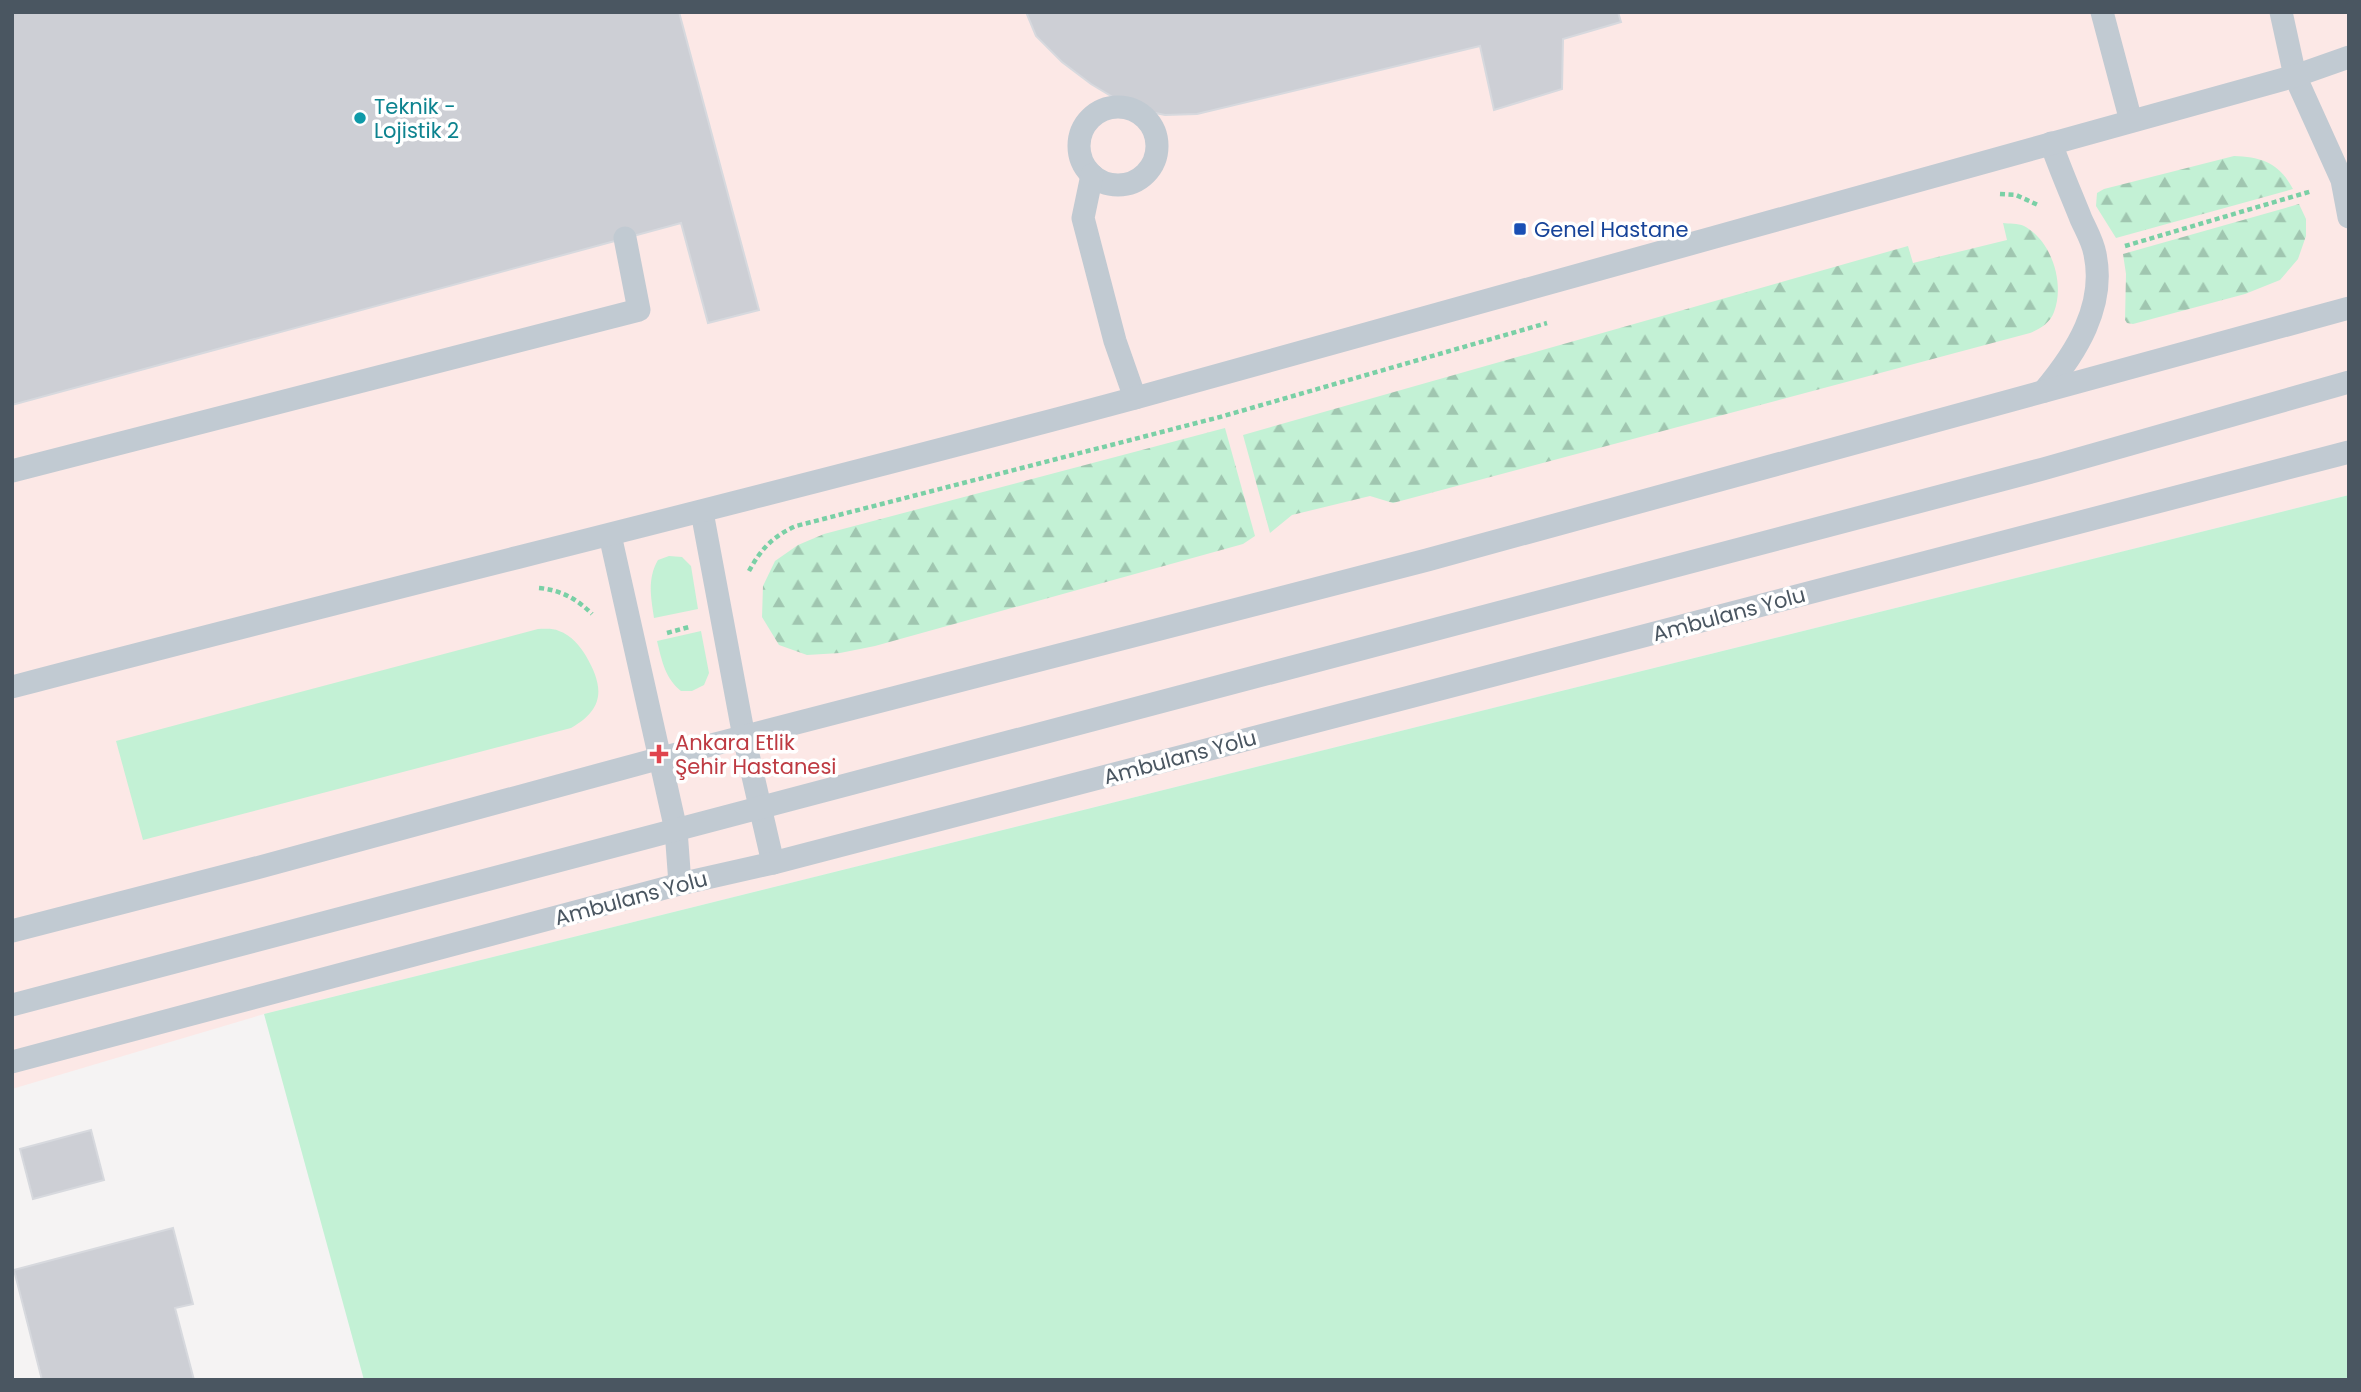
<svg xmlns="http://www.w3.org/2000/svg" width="2361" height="1392" viewBox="0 0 2361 1392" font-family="Poppins,sans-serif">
	<defs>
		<pattern id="forest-firs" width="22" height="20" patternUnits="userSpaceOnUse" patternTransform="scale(1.75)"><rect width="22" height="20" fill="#c3f1d5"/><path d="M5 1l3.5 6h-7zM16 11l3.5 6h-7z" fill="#a0c6b0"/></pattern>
	</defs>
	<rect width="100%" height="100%" fill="#f5f3f3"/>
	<path fill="#fce8e6" d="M12,12H2349V495L264,1014L12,1089Z"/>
	<g fill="#c3f1d5">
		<path d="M2349,495V1380H364L264,1014Z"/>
		<path d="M669,556L682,557L691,566L698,609L654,618C651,597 647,579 658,560Z"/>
		<path d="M538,629C544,629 553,628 559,631C571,635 580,646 586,656C604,687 605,709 571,728L143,840L116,741Z"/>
		<path d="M701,631L709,673L704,685L692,691H681C665,678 662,661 657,641Z"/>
	</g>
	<g fill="url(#forest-firs)">
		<path d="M2234,156C2262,157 2279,163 2293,189L2116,238L2096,206L2097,193L2104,189Z"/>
		<path d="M2299,204L2306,219V236L2298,259L2280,280L2245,294L2133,324L2127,323L2125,320L2126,274L2123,254Z"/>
		<path d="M2003,223C2009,224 2018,223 2024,226C2052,241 2065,284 2054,312C2050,323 2040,329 2030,333L1393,503L1370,496L1292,515L1270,533L1243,435L1908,246L1913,263L2007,240Z"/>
		<path d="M1225,428L1255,536L1243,544L875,646L840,653L807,655L779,645L762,617L763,586L775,561L798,545L824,534Z"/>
	</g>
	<g fill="#cdcfd5" stroke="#d7d9de" stroke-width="2">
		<path d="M12,12H679L759,310L708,323L681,223L12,405Z"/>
		<path d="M1026,12H1618L1621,22L1563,39L1562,89L1494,110L1480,46L1197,114L1165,115L1131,108L1091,84L1062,62L1036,36Z"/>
		<path d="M91,1130L104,1180L33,1199L20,1149Z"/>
		<path d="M173,1228L193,1304L175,1308L194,1380H42L14,1270Z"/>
	</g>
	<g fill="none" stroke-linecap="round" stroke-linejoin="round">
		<g stroke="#7ad0a6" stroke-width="4.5" stroke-dasharray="5 3.5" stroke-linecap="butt">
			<path d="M2000,194L2016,195L2038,205"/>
			<path d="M2125,246L2312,191"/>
			<path d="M749,571C761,549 773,536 796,526L1220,417L1547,323"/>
			<path d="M539,588C561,590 577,599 592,614"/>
			<path d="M667,633L689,627"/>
		</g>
		<g stroke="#c1cad2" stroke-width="23">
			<path d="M2102,12L2131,121"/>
			<path d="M2281,12L2295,76L2342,180L2349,217"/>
			<circle cx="1118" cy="146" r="39"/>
			<path d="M1092,175L1083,218L1115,341L1135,398"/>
			<path d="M2044,391C2076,353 2106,306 2095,254C2093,242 2086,230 2081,219C2071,194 2060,169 2051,143"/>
			<path d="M12,471L639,310L625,238"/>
			<path d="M702,512L744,737L773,863"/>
			<path d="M610,535L676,830L680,884"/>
			<path d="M12,687C387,588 765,498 1139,397C1525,293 1909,180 2295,76L2349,57"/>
			<path d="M12,931L256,868L661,758L1427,560L2349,308"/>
			<path d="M12,1005L2043,469L2349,382"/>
			<path d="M12,1062L680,884L773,863L2349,452"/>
		</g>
	</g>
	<circle fill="#0f9aa8" stroke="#fff" stroke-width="2.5" cx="360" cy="118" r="7"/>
	<rect fill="#1a4fb4" stroke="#fff" stroke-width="2.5" x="1513" y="222" width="14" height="14" rx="3.5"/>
	<path fill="#e0444e" stroke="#fff" stroke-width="2.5" d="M655.5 743.5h7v7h7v7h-7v7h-7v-7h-7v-7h7z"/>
	<g text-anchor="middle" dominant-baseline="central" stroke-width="7" stroke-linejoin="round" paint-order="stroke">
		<g font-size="21" fill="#0d838f" stroke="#fff" text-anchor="start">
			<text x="374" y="106">Teknik -<tspan x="374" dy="24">Lojistik 2</tspan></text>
		</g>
		<g font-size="21" fill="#164399" stroke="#fff" text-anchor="start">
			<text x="1534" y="229">Genel Hastane</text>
		</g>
		<g font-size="21" fill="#4a5661" stroke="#fff">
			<text transform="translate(1729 614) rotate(-15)">Ambulans Yolu</text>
			<text transform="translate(1180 757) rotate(-15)">Ambulans Yolu</text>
			<text transform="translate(631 898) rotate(-15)">Ambulans Yolu</text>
		</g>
		<g font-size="21" fill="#be3a42" stroke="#fff" text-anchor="start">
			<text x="675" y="742">Ankara Etlik<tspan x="675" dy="24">Şehir Hastanesi</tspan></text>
		</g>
	</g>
	<rect width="2361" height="1392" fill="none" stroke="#4a5661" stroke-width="28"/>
</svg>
